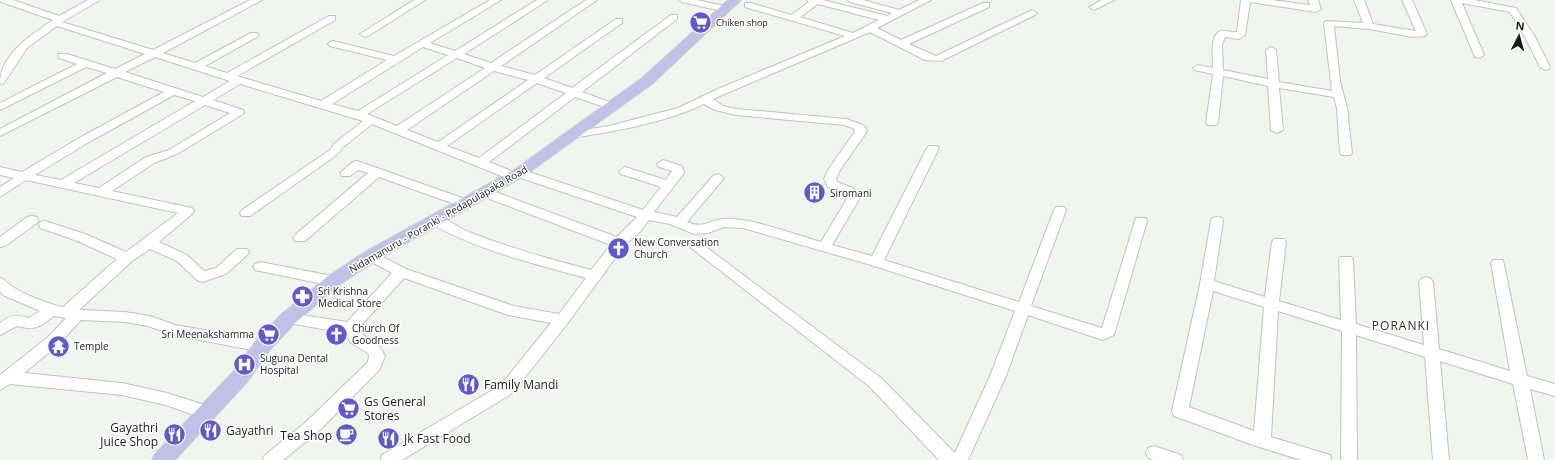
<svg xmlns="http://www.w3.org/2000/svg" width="1555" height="460" viewBox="0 0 1555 460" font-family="'Open Sans',sans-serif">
	<rect width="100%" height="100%" fill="#f0f6ee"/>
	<path fill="#d3d9d1" d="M809,187L827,192L822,200L803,194Z"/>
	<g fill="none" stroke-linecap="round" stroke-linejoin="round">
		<defs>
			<g id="minor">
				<path d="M0,0H13L59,16L88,0H100L62,22L153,50L250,0H262L163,53L195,63L251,33H257L259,35L257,37L205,66L227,73L329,16H335V20L237,76L321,101L387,60L330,46L328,44L330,42L333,41L394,56L490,0H501L430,43L455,51L537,0H548L464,54L491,63L586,0H597L501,66L535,75L616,19H622V23L544,78L572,88L671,15H677V19L582,92L615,104L616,106L615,108H607L575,97L489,162L514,172L519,169L523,170L643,210L661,187L621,174L619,171L625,167L666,180L672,171L659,167L657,164L663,160L682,166L684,173L654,212L677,217L714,175L718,174L724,178L687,222C704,229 707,221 723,219C746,216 797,235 821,242L848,197L828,187L824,179L828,170L854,133L855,129L844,125L736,115L715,110L704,104C664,123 616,131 572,138L566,135L572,132L609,126L678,108L718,89L845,36L745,7V3H751L791,15L809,2L807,0H823L887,16L892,13L850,2L848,0H863L899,10L919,0H931L877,28L901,40L983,3H989V7L909,44L936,56L1032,10L1037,13L1035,15L941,61L925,60L870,32L713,99L723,106L736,109L846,119L863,125L867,130L866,133L840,170L836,179L837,182L853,188L861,196L832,245L872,256L927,148L929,146H937L939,148L884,260L1019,302L1054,210L1056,207H1064L1066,210L1031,306L1102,328L1135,221L1136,218H1146L1147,221L1114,335L1103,340L1028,315L1006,376L968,460H939L869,386L686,244L688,241H698L881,378L955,453L990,376L1015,311L871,265L743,228L724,227L708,233L694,234L670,224L649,220L640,232L624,246L567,324L516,389L508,396L402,460H380L382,455L496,388L504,381L551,323L508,315L404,278L358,329C363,338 371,338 378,345C381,347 383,353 385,356L380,369L317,433L283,460H263L265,455L305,423L368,362L369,356L368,353L351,343L345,333L289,323L284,322L282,318L284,314L289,313L347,322L392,273L366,259L364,256L366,253H376L406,269L514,306L559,314L586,278C532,263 479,251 430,223L429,220L430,217C443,214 458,228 469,232C509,248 550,259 591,270L611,245L479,195L477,192L479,189H487L617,237L637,217L518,177L513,180L509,179L372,124L342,148L338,154L250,216H242L240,213L242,210L330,150L334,144L363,121L240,84L213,100L243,110L244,112L243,114L177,154L154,163L112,191L192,208L194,211L192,214L159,242L187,255L204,271L216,268L237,249H247L249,252L247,255L226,274L202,282L197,280L177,261L150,249L132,261L79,310L125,312L150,316L175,325L262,340L267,342L269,346L267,350L262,352L173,335L148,326L125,322L81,320L57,346L24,373L122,383L167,393L214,408L216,413L214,418L208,420L166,405L122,395L10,384L0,390V375L47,338L66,318L54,316C38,327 37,331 17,326L0,335V323C13,314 14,315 29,318L40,311L3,295L0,291V278C6,280 8,284 13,287C23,294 51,305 63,307L117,259L75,240L40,228L39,225L40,222L45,221L85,234L126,252L178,213L26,180L0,197V187L14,178L0,175V167L22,172L81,137L164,92L117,77L0,136V129L107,73L86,67L0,110V103L77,64L59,58L58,56L59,54H67L115,69L145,54L57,26L27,48L4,83L0,84C0,54 31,35 53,20L1,2ZM818,4L879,20L853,33L800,17ZM423,47L448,55L358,111L332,104ZM155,57L230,81L203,97L125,72ZM457,58L485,68L397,126L367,114ZM494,71L528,80L438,142L407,130ZM537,83L566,93L479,158L447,146ZM174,95L195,101L61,180L35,175L89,142ZM205,105L230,113L169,150L146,157L99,188L74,183Z"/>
				<path d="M414,0H425L368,36L365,37L360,34Z"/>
				<path d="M680,0H697L729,7L731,9L726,12L682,2Z"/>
				<path d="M1102,0H1114L1094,10L1089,7Z"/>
				<path d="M1241,0H1271L1310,5L1308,0H1318L1321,9L1316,12L1250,2L1245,35L1239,39L1225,37L1222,45L1223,70L1268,79L1266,50L1271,47L1276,50L1279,82L1332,91L1324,23L1326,21L1363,23L1354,0H1364L1373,24L1416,31L1402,0H1412L1427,34L1425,36L1413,37L1369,29L1334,26L1340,81L1347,108L1352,153L1350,155H1342L1340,153L1337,108L1334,97L1279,88L1283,130L1277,133L1271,130L1268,86L1223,76L1218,123L1216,125H1208L1206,123L1213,74L1194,70L1193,68L1198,65L1213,68C1213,60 1210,36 1219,32C1223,29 1232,33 1237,32Z"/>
				<path d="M1451,0H1474L1516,8L1535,37L1550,67L1549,69L1545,70L1540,67L1525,37L1510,12L1462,3L1484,55L1479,58L1475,57Z"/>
				<path d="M357,161L468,200L470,203L468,206H460L379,177L305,241H295L293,238L295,235L368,173L358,170L350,176H342L340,173L353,162Z"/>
				<path d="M32,216L37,217L38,220L37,223L5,246L0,247V237L27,217Z"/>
				<path d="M1217,217L1222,218L1223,221L1214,281L1265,297L1272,242L1274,239H1284L1286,242L1279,301L1341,320L1339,260L1341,257H1351L1353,260L1356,324L1424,345L1419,282L1421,279L1426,277L1431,279L1433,282L1439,349L1510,371L1491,263L1493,260H1503L1527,376L1555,384V396L1530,389L1544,460H1528L1513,384L1440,361L1449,460H1433L1425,357L1356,335L1357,460H1341L1342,331L1278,311L1271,437L1330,455L1332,460H1301L1256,446L1174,416L1172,411L1200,284L1211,221L1212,218ZM1213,291L1264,307L1254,431L1189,407Z"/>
				<path d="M260,262L333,276L338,278L340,281L338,284L333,286L255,270L253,267L255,264Z"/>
				<path d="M1154,446L1181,455L1183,460H1154L1148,458L1146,453L1148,448Z"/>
			</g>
			<path id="major" d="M728,0H741L652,84L524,176L377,260L339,285L295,323L269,351L247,382L175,460H152L155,454L233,372L255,341L283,313L327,277L365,252L514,170L642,78Z"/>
		</defs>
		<use href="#minor" stroke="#bdc4bc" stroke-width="2"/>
		<use href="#major" stroke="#d1d1d1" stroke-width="2"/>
		<use href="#minor" fill="#fff" fill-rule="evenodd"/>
		<use href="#major" fill="#bfc1e6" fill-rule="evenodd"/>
	</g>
	<defs>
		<symbol id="supermarket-disc" viewBox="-11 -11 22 22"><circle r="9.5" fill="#6158d1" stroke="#fff"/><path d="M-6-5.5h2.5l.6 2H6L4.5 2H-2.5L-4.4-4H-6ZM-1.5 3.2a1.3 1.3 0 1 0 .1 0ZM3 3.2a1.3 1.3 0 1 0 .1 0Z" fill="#fff"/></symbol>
		<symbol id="building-disc" viewBox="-11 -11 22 22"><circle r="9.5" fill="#6158d1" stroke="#fff"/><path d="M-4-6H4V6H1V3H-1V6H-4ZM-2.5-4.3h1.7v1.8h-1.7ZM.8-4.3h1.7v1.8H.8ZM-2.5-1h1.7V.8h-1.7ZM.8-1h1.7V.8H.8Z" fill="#fff"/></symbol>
		<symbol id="church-disc" viewBox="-11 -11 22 22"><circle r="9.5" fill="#6158d1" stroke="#fff"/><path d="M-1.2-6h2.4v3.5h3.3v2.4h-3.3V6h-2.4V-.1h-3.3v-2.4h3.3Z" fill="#fff"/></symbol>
		<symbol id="pharmacy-disc" viewBox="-11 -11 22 22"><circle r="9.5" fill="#6158d1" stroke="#fff"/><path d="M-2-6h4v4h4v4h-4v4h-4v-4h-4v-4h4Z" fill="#fff"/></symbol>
		<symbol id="temple-disc" viewBox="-11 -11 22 22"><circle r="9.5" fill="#6158d1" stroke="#fff"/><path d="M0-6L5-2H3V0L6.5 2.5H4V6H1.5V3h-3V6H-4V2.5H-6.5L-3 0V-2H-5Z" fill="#fff"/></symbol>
		<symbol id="hospital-disc" viewBox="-11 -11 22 22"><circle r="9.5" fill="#6158d1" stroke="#fff"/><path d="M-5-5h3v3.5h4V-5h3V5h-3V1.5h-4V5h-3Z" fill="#fff"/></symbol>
		<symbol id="restaurant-disc" viewBox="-11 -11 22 22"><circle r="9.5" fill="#6158d1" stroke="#fff"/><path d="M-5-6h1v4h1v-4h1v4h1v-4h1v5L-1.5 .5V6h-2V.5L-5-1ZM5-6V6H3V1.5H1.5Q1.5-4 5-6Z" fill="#fff"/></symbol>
		<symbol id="cafe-disc" viewBox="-11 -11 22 22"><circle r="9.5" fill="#6158d1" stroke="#fff"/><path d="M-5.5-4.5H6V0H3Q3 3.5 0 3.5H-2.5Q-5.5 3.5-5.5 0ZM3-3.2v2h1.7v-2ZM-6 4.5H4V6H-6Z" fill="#fff"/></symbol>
	</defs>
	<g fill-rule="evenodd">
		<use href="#supermarket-disc" x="688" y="10" width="25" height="25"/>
		<use href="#building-disc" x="802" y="180" width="25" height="25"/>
		<use href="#church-disc" x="606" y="236" width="25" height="25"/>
		<use href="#pharmacy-disc" x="290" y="284" width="25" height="25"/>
		<use href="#supermarket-disc" x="256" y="322" width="25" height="25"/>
		<use href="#church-disc" x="324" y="322" width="25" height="25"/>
		<use href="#temple-disc" x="46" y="334" width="25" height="25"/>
		<use href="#hospital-disc" x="232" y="352" width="25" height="25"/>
		<use href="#restaurant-disc" x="456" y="372" width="25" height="25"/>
		<use href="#supermarket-disc" x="336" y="396" width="25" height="25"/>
		<use href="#restaurant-disc" x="198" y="418" width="25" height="25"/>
		<use href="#restaurant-disc" x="162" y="422" width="25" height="25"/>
		<use href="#cafe-disc" x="334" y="422" width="25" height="25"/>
		<use href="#restaurant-disc" x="376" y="426" width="25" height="25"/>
	</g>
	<g text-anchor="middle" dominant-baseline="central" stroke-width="3" stroke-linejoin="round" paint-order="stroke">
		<g font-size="9" fill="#181a17" stroke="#fff" text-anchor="start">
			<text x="716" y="22">Chiken shop</text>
		</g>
		<g font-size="10" fill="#181a17" stroke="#fff" text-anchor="start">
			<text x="830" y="193">Siromani</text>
			<text x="634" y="242">New Conversation<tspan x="634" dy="12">Church</tspan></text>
			<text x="318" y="291">Sri Krishna<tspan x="318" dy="12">Medical Store</tspan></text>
			<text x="352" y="328">Church Of<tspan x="352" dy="12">Goodness</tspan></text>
			<text x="254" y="334" text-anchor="end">Sri Meenakshamma</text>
			<text x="74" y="346">Temple</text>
			<text x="260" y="358">Suguna Dental<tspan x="260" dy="12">Hospital</tspan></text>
		</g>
		<g font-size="10" fill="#181a17" stroke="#fff">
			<text transform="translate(438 219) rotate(-30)">Nidamanuru - Poranki - Pedapulapaka Road</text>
		</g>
		<g font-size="12" letter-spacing="1" fill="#2a2f29" stroke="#fff">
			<text x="1401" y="325">PORANKI</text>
		</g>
		<g font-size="12" fill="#181a17" stroke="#fff" text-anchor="start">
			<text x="484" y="384">Family Mandi</text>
			<text x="364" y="401">Gs General<tspan x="364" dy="14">Stores</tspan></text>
			<text x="158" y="427" text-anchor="end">Gayathri<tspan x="158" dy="14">Juice Shop</tspan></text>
			<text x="226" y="430">Gayathri</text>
			<text x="332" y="435" text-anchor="end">Tea Shop</text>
			<text x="404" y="438">Jk Fast Food</text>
		</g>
	</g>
	<g transform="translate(1519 36) rotate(6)" stroke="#ffffff" stroke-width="3" paint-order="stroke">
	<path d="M0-3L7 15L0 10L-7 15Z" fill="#181a17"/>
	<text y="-6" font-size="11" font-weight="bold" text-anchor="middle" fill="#181a17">N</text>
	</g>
</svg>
